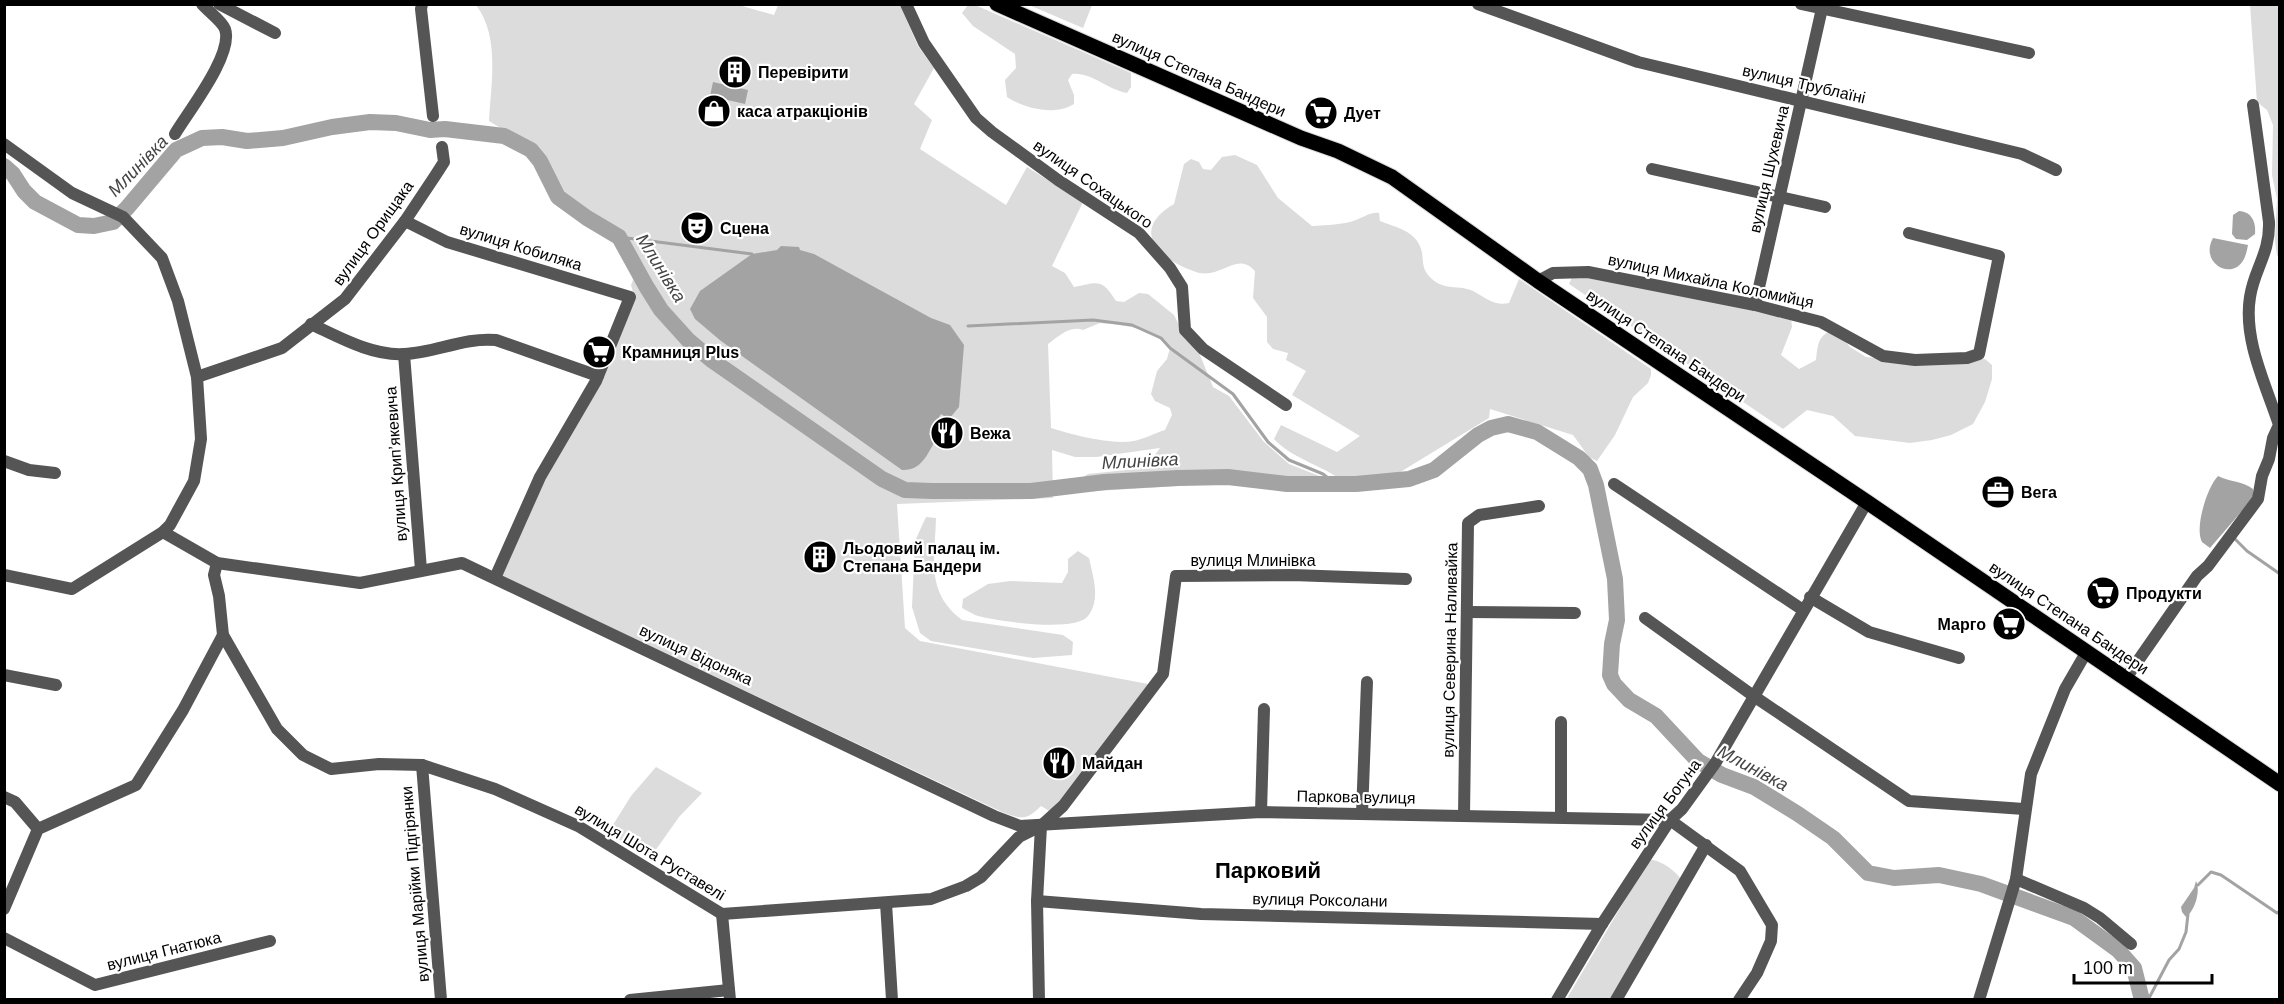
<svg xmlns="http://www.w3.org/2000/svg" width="2284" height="1004" viewBox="0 0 2284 1004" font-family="Helvetica,sans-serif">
	<rect width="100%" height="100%" fill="#fff"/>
	<g fill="#dcdcdc" fill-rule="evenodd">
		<path d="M735,4L774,15L778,5H900L918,46L934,68L914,104L932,120L920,149L1006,205L1027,167L1083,202L1052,266L1065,273L1074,287C1098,282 1102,278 1116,301L1124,302L1139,293L1148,294L1174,315L1182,331L1198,350L1213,387L1229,396L1264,442L1289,464L1322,477L1324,480H1285L1237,472L1227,483L1081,492L1080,479L1088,474L1145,468L1160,448L1096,457H1075L1052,450L1053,498L897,504L905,628L920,641L1148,684L1051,812L1041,806C1026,821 1021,819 1002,812L500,575L545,476L634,296L631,285L635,275L612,227L562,194L536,150L489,121C491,84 500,36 476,5ZM1100,323C1126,325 1151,328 1170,348L1167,359L1157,371L1151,394L1155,401L1170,408L1172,415L1165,430C1155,433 1144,439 1134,441C1110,445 1074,435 1051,428L1048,344C1059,336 1070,325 1083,330Z"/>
		<path d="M968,5H975L1131,73V87L1127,93C1108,90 1091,72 1072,74L1068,80L1074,95V104C1055,116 1025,109 1007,97L1005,80L1016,68L1015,54L973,26L962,13Z"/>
		<path d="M1029,5H1092L1083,28Z"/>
		<path d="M2250,5H2279V255L2277,256L2275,240L2277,199L2272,175L2273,125L2267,110L2257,102Z"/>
		<path d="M1235,155L1257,165L1278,198L1312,226C1327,225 1342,225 1356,220C1365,217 1370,212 1379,213L1380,221C1395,227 1416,231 1421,249C1424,258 1421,266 1428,275C1443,293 1459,283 1475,292C1487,299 1495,306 1509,303L1519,279L1651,369V375L1648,383L1633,397L1615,435L1597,461L1589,457L1573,435L1490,409L1489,418L1397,474L1340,479C1318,464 1292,458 1274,439L1281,425L1337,452L1360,436L1292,395L1306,371L1286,360L1288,353L1273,349L1267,342V317L1253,298L1255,271C1237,250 1221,280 1196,272C1160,260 1128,231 1174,204L1184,164L1191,159L1199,162L1203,169L1211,170L1222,157Z"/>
		<path d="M1574,273L1791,317L1792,327L1781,355L1799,369L1816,360C1818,343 1818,336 1834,329L1850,347L1866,357L1911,362L1985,359L1992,365V379L1985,402L1973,424L1951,435L1932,440L1910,443L1855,436L1833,416L1807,410L1783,429L1569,284Z"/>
		<path d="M926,517L936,518C935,559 925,592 962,620L1063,635L1073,642L1072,655L1033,658L931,641L920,633L912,607L915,541Z"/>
		<path d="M1078,551L1089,558C1093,577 1101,599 1088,616C1076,633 994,621 975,615C971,613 966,610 962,608L963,599L988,584L1010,581L1062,583L1068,572V559Z"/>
		<path d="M656,767L702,793L679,817L650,858L608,833L631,796Z"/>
		<path d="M1649,859C1663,862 1672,868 1681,879L1610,999L1566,1000Z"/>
	</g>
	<g fill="#a3a3a3">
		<path d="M713,82L748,90L745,104L710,96Z"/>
		<path d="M2239,211C2252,212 2256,222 2255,234L2247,240L2236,239L2232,234L2233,215Z"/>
		<path d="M2213,238L2248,245C2247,250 2246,255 2244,259C2232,282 2199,263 2213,238Z"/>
		<path d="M781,246L799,247L800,250L814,254L931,318L950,325L964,345L959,407L949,419L941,414L929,434L935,441C927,455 921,471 902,470L721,341L695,319L690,309L700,291L752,254L777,250Z"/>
		<path d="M2218,476C2230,482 2243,481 2253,489V498L2210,548C2209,547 2203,543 2202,542C2194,527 2208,486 2218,476Z"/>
		<path d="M2196,881C2201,890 2195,911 2186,917L2182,912L2181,907L2194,888Z"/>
	</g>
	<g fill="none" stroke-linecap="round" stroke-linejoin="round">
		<g stroke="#a3a3a3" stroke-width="3">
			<path d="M619,237L752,254"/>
			<path d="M968,326L1093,320L1132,325L1161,338L1170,348L1233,394L1268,442L1289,460L1323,474L1337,485"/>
			<path d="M2234,538L2247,551L2280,574"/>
			<path d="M2198,885L2211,872L2221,875L2277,913L2280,911"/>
			<path d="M2148,1000L2169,960L2179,949L2186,932L2188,914"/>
		</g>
		<path stroke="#a3a3a3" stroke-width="16" d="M4,166L13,174L24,191L35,202L78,225L94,226L113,222L127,208L176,150L202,138L222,137L247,141L283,138L332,127L370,122L396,123L430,130L445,129L504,136L531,150L540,161L558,197L587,218L619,237L646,286L661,310L689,341L713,361L882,479L905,490L932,491H1031L1105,482L1178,478L1228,477L1287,484H1356L1409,479L1434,470L1478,435L1491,428L1508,424L1537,432L1579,458L1590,469L1596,485L1615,579L1617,620L1612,644L1610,675L1614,684L1629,700L1656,716L1698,761L1722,775L1754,787L1798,814L1833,838L1868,873L1894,878L1939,875L1981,884L2074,918L2118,950L2134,968L2142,1000"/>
		<defs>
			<path id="major" d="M997,4L1301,138L1338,151L1392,177L1538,281L1867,502L2280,784"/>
		</defs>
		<use href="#major" stroke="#dbdbdb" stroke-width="17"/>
		<g stroke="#555" stroke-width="12">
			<path d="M219,4L275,33"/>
			<path d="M422,4L421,9L433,116"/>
			<path d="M906,4L924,43L976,118L992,132L1058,180L1139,233L1170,268L1182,287L1185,330L1203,349L1286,405"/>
			<path d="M1478,4L1638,62L2022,154L2056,170"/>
			<path d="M1801,4L2029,53"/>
			<path d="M175,134C188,112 234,54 225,29C222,21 208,11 202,4"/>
			<path d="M4,144L72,193L123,217L162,258L178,301L197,377L201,439L194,481L170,525L163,532L72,589L4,575"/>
			<path d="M1652,169L1825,207"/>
			<path d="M405,221L447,242L630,297L596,381L540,477L495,578"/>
			<path d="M1538,281L1553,273L1588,272L1755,305L1821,322L1883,356L1915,360L1967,358L1979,354L1999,256L1909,233"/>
			<path d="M1755,305L1823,4"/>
			<path d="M311,324C339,337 372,356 404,354C435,353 464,337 496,340L598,376"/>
			<path d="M404,354L421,570"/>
			<path d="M197,377L282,348L345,299L405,221L435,176L444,162L442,147"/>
			<path d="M4,461L29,470L55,473"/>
			<path d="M1614,484L1803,610"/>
			<path d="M163,532L217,563L360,583L462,563L994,816L1020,826L1261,812L1670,820"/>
			<path d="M217,563L214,575L219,596L223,635L277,729L303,755L331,769L379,764L422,765L495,789L578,826L722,914L931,899L966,886L981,877L1019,837L1041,826L1063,806L1163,674L1176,576L1292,575L1406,579"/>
			<path d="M1810,597L1869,632L1959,658"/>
			<path d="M1468,612L1575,613"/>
			<path d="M1645,618L1755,697L1909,801L2024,809"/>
			<path d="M4,675L56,685"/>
			<path d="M2126,678L2197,576L2208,566L2258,499L2262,476L2269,459L2273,438L2279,425C2266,385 2243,340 2250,297C2254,269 2270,254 2269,222L2253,105"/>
			<path d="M422,765L441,1000"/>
			<path d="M4,797L15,802L38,829"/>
			<path d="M1261,812L1264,709"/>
			<path d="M1362,814L1367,682"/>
			<path d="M1464,816L1468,523L1479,515L1539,506"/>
			<path d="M1561,817V722"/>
			<path d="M1670,820L1740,871L1772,925L1771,941L1757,973L1739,1000"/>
			<path d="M2016,879L2084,908L2100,918L2131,944"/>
			<path d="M1037,901L1201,914L1602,924"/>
			<path d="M886,903L892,1000"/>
			<path d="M4,909L38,829L136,785L183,710L223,635"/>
			<path d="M722,914L730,1000"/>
			<path d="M4,938L95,985L270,941"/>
			<path d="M630,1000L729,990"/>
			<path d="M1039,1000L1037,901L1041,826"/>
			<path d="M1557,1000L1602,924L1670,820L1682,809L1716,762L1867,502"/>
			<path d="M1616,1000L1706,845"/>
			<path d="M1979,1000L2016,879L2031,774L2065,689L2087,651"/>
		</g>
		<use href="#major" stroke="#000" stroke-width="15"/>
	</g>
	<defs>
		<symbol id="building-disc" viewBox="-11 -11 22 22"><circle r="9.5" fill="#000" stroke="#fff"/><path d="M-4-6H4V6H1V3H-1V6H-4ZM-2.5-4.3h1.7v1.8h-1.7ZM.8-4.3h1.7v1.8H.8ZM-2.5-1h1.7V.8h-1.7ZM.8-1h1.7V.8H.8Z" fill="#fff"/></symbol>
		<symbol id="shop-disc" viewBox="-11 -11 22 22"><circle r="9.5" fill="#000" stroke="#fff"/><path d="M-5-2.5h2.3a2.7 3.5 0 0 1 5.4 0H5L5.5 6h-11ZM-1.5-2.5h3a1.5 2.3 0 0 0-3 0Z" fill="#fff"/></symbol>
		<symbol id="supermarket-disc" viewBox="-11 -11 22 22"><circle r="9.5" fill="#000" stroke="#fff"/><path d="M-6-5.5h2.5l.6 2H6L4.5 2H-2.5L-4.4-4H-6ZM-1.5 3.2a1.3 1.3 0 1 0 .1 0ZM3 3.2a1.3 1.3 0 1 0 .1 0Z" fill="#fff"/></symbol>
		<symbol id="theatre-disc" viewBox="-11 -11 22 22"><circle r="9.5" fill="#000" stroke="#fff"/><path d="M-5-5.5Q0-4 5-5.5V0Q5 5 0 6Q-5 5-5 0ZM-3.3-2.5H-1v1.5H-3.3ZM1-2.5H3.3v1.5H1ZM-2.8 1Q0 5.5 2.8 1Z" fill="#fff"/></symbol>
		<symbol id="restaurant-disc" viewBox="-11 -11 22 22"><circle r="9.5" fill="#000" stroke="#fff"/><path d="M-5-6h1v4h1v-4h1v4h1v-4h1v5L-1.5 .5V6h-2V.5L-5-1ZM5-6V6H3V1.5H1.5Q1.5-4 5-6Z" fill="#fff"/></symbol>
		<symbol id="office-disc" viewBox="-11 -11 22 22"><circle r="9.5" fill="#000" stroke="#fff"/><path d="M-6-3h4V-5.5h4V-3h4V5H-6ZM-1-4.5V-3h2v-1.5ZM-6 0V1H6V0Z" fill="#fff"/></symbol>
	</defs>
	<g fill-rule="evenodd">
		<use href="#building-disc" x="716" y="53" width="38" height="38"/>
		<use href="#shop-disc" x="695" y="92" width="38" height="38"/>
		<use href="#supermarket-disc" x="1302" y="94" width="38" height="38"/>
		<use href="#theatre-disc" x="678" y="209" width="38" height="38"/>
		<use href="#supermarket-disc" x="580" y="333" width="38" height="38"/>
		<use href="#restaurant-disc" x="928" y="414" width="38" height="38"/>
		<use href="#office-disc" x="1979" y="473" width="38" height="38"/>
		<use href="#building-disc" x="801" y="538" width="38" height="38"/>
		<use href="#supermarket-disc" x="2084" y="574" width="38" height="38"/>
		<use href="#supermarket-disc" x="1990" y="605" width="38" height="38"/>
		<use href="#restaurant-disc" x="1040" y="744" width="38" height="38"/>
	</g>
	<g text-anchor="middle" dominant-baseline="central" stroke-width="4.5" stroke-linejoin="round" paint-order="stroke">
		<g font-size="16" font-weight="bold" fill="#000" stroke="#fff" text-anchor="start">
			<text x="758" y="72">Перевірити</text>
			<text x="737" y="111">каса атракціонів</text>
			<text x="1344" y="113">Дует</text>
			<text x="720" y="228">Сцена</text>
			<text x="622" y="352">Крамниця Plus</text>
			<text x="970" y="433">Вежа</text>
			<text x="2021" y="492">Вега</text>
			<text x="843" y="548">Льодовий палац ім.<tspan x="843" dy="18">Степана Бандери</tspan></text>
			<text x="2126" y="593">Продукти</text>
			<text x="1986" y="624" text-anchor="end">Марго</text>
			<text x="1082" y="763">Майдан</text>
		</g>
		<g font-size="16" fill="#000" stroke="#fff">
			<text transform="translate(1199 74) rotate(24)">вулиця Степана Бандери</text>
			<text transform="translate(1804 84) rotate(13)">вулиця Трублаїні</text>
			<text transform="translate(1769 169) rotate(-77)">вулиця Шухевича</text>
			<text transform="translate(1093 184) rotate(35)">вулиця Сохацького</text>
			<text transform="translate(373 233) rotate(-54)">вулиця Орищака</text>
			<text transform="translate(521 247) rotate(17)">вулиця Кобиляка</text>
			<text transform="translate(1711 281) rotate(12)">вулиця Михайла Коломийця</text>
			<text transform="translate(1666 346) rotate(34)">вулиця Степана Бандери</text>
			<text transform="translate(396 464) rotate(-94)">вулиця Крипʼякевича</text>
			<text x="1253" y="560">вулиця Млинівка</text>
			<text transform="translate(2069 618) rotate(34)">вулиця Степана Бандери</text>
			<text transform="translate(1450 650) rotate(-89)">вулиця Северина Наливайка</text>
			<text transform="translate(696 655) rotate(25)">вулиця Відоняка</text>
			<text transform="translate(1356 797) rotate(1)">Паркова вулиця</text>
			<text transform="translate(1665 804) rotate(-53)">вулиця Богуна</text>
			<text transform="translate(650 852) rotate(31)">вулиця Шота Руставелі</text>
			<text transform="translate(415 884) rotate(-95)">вулиця Марійки Підгірянки</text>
			<text transform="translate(1320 900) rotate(1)">вулиця Роксолани</text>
			<text transform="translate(164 951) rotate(-14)">вулиця Гнатюка</text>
		</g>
		<g font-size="18" font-style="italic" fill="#444" stroke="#fff">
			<text transform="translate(138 166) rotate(-46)">Млинівка</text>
			<text transform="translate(661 268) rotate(58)">Млинівка</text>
			<text transform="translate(1140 461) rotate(-3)">Млинівка</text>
			<text transform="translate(1753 768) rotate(28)">Млинівка</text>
		</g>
		<g font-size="22" font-weight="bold" fill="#000" stroke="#fff">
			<text x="1268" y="870">Парковий</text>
		</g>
	</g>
	<rect width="2284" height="1004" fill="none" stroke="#000000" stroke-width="12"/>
	<path d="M2074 974v9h138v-9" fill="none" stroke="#000000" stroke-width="3"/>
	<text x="2083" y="974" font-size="18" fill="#000000" stroke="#ffffff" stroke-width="4.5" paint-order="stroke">100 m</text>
</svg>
